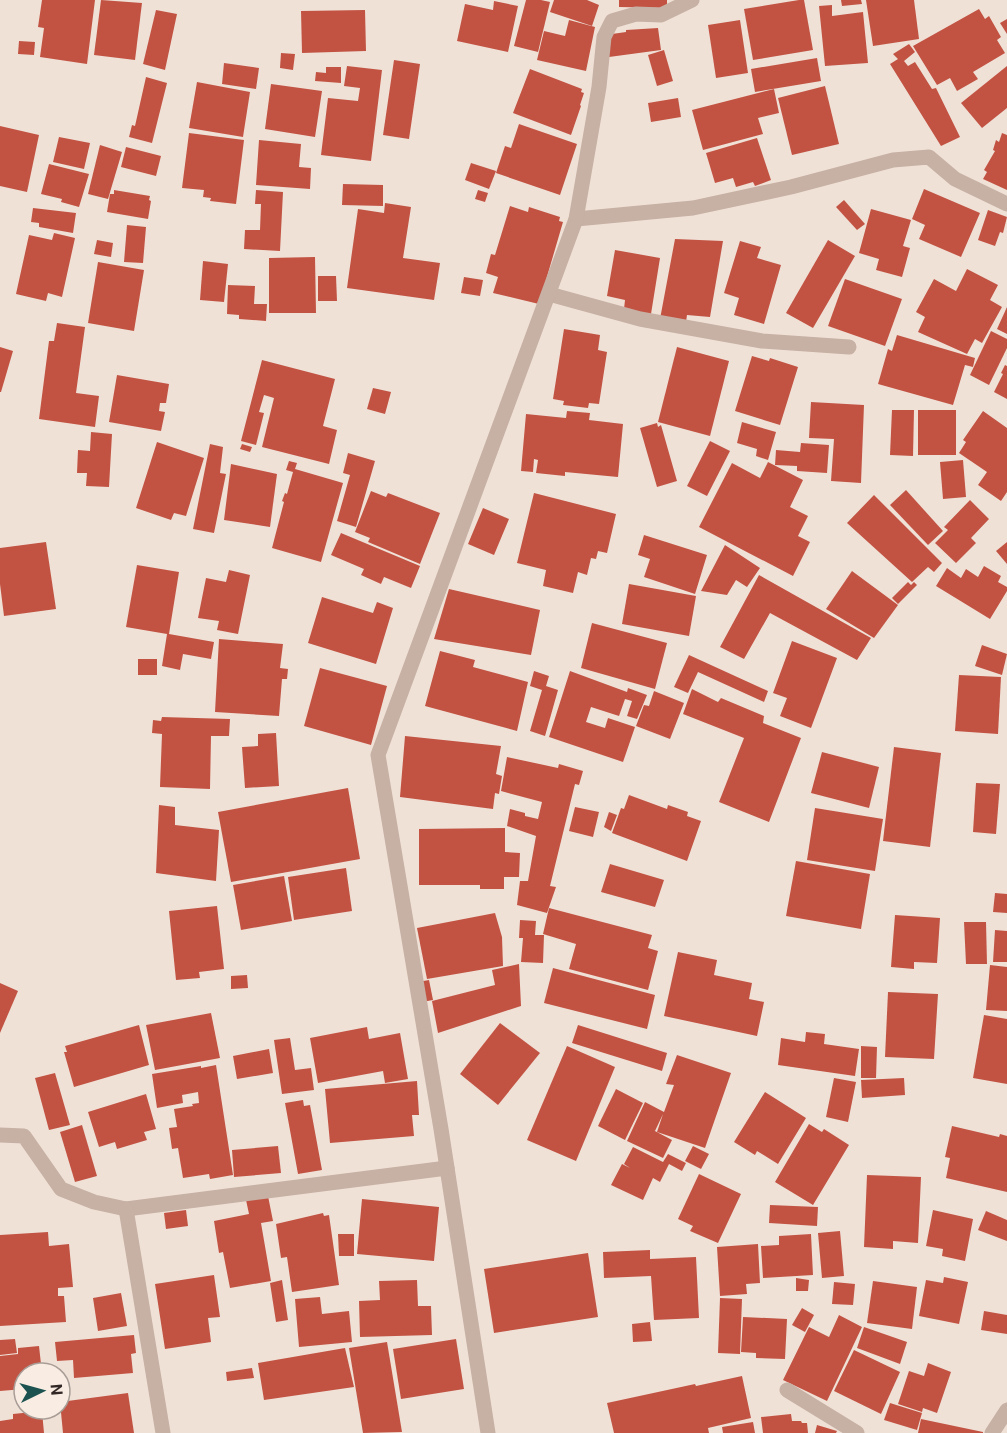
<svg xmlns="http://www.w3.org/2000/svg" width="1007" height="1433" viewBox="0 0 1007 1433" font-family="Roboto,sans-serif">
	<rect width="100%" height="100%" fill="#f0e1d7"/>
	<g fill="#c25343">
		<path d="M42,0H95L87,64L40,57L44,28L38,27Z"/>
		<path d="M101,0L142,3L135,60L94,55Z"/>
		<path d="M526,0H541L550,2L538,52L514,46Z"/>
		<path d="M554,0H587L599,5L592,26L550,12Z"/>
		<path d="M619,0H667V8L619,7Z"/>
		<path d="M799,0H804L813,50L753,60L744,9Z"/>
		<path d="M841,0H861L862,4L842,6Z"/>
		<path d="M866,0H914L919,39L873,46Z"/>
		<path d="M494,1L518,6L508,52L457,41L465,4L493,10Z"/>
		<path d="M832,5V16L863,12L868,63L825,66L819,6Z"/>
		<path d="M979,9L985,19L989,16L1001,37L997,40L1005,53L973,72L978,79L957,91L950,78L937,85L913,46Z"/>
		<path d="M156,10L177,14L165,70L143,64Z"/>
		<path d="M365,10L366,51L302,53L301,11Z"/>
		<path d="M1007,19V34L1000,23Z"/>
		<path d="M569,20L595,27L586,71L537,60L544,31L565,36Z"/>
		<path d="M740,20L748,73L716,78L708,25Z"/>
		<path d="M658,28L661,50L609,57L605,35L626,32V30Z"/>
		<path d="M19,41L35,42L34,55L18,54Z"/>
		<path d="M909,44L915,52L904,61L908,66L915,62L932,89L936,88L960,137L941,146L890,64L898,59L893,54Z"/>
		<path d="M664,50L673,81L657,86L648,55Z"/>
		<path d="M281,53L295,54L293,70L280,68Z"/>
		<path d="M817,58L821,81L755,92L751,69Z"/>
		<path d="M394,60L420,64L409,139L383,135Z"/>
		<path d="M224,63L259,68L256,89L222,84Z"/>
		<path d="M347,66L382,70L371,161L321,155L328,98L358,101L360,88L344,86Z"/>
		<path d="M1007,66V108L982,128L961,103Z"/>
		<path d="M326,67H341V83L315,81L316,72L326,73Z"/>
		<path d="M530,69L582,89L581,92L584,93L580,105L581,106L571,135L513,113Z"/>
		<path d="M146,77L167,83L152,143L129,137L132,125L135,126Z"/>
		<path d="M197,82L250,92L243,137L189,128Z"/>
		<path d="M271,84L322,91L315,137L265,129Z"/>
		<path d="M825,86L839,144L792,155L778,98Z"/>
		<path d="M774,89L779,113L758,118L763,134L703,150L692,110Z"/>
		<path d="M678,98L681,117L651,122L648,103Z"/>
		<path d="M519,124L577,144L560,195L496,173L505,146L511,148Z"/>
		<path d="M0,126L39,135L27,192L0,186Z"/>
		<path d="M189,133L244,140L236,204L210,201L211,198L203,197L204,190L182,188Z"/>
		<path d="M1002,133L1007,135V190L983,179L987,172L984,170L995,151L993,150L996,140L999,142Z"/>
		<path d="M59,137L90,143L84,169L53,162Z"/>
		<path d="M757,138L771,180L755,186L753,182L736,187L733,178L715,183L706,153Z"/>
		<path d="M259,140L301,144L299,167L311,168L310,189L256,185Z"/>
		<path d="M100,145L122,152L108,199L88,194Z"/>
		<path d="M126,147L161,156L156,176L121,167Z"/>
		<path d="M471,163L496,171L489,189L465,180Z"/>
		<path d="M49,164L89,174L79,207L61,202L62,199L41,194Z"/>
		<path d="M343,184L383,185V206L342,205Z"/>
		<path d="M924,189L980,213L961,257L919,239L925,225L912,219Z"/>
		<path d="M114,190L150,196L149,200L151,201L148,219L107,212L110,194H114Z"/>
		<path d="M256,190L283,192L280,251L244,249L245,230H260L261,204H255Z"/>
		<path d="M478,190L488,193L485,202L475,199Z"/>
		<path d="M844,200L865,224L857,230L836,207Z"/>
		<path d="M385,203L411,207L403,258L440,263L434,300L347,288L358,209L384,213Z"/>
		<path d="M510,206L528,212L529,207L560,217L559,221L563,222L539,304L493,293L498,277L486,273L491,254L495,255Z"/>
		<path d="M33,208L76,213L73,233L39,227V223L31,222Z"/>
		<path d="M871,209L911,220L903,246L910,248L902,277L876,270L879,259L859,253Z"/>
		<path d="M988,210L1007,217L1003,233L1000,232L995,246L978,240Z"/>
		<path d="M127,225L146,227L143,263L124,262Z"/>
		<path d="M54,233L75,238L62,297L48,293L46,301L16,294L29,235L52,240Z"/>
		<path d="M675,239L723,241L710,317L687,315L686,322L660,319Z"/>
		<path d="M97,240L113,243L111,257L94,254Z"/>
		<path d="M828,240L855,256L813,328L786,313Z"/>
		<path d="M740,241L761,247L757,258L781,265L764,324L734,315L739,298L724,293Z"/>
		<path d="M615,250L660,258L651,314L624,309L625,300L607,296Z"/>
		<path d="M315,257L316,313H269V258Z"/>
		<path d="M203,261L228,264L224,302L200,300Z"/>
		<path d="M98,262L144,270L134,331L88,323Z"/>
		<path d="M967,269L998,285L990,300L1002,307L982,343L975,339L967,354L918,332L925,317L916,312L934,279L956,291Z"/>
		<path d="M318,276H336L337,301H318Z"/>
		<path d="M464,277L483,280L480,296L461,293Z"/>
		<path d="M845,279L902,299L885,346L828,326Z"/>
		<path d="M228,285L255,286L254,304H267L266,321L239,319V315L227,314Z"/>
		<path d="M1007,307V334L997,329Z"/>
		<path d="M57,323L85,327L76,393L99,396L95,427L39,419L49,341H54Z"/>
		<path d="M564,329L600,335L598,350L607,352L599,404L589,403L588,408L563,405L564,401L553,399Z"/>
		<path d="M991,331L1007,339V348L989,385L970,375Z"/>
		<path d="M897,335L975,358L973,367L965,365L953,405L878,384L888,349L892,351Z"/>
		<path d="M0,347L13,351L1,392H0Z"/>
		<path d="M677,347L729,361L710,436L658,422Z"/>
		<path d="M752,356L769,361L770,358L798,367L780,425L735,411Z"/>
		<path d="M262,360L335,379L323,426L337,430L329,464L262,447L274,398L264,395L259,412L264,413L256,445L241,441Z"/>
		<path d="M1005,365L1007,366V399L994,392L1003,374L1001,373Z"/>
		<path d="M117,375L169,384L166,403H160L159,411L165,412L161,431L109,422Z"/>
		<path d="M373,388L391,392L385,414L367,409Z"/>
		<path d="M811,402L864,405L861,483L831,481L834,439L809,438Z"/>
		<path d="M892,410H914L913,456L890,455Z"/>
		<rect x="918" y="410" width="38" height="45"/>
		<path d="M567,411L590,413L589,420L623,424L618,477L565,472V476L536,473L538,460L534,459L533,472L521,471L526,414L566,418Z"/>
		<path d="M983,411L1007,428V492L1001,501L978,485L987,472L959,453L966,442L963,440Z"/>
		<path d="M742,422L776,432L768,460L756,456L757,449L737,443Z"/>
		<path d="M657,423L658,427L661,425L677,481L657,487L640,428Z"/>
		<path d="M91,432L112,434L109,487L86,486L87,473H77L78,450L90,451Z"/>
		<path d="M710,441L730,451L707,496L687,486Z"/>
		<path d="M157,442L204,458L186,516L174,513L171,520L136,508Z"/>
		<path d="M801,443L829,445L827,473L797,471V466L775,465L776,450L800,452Z"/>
		<path d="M210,444L223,447L220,473L226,474L214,533L193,529Z"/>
		<path d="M242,444L252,447L250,452L240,449Z"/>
		<path d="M348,453L375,461L356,527L337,521L350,475L343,473Z"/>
		<path d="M963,460L966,497L943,499L940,462Z"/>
		<path d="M289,461L297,463L295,469L343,483L321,562L272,548L284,502L282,501L285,493L287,494L293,472L286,470Z"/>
		<path d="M768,462L803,480L790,507L808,516L798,536L810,542L793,576L699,527L732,463L760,478Z"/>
		<path d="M231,464L277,474L270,527L224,520Z"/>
		<path d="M906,490L943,531L928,545L890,505Z"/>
		<path d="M371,491L386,497L388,493L440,513L420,564L368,542L370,538L355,532Z"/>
		<path d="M534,493L616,514L607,553L598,551L596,559L591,558L587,575L578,572L573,593L543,586L546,570L517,563Z"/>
		<path d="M874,495L942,563L934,572L928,567L912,582L847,523Z"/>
		<path d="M970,500L989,519L971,538L976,543L956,563L935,543L948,530L944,527Z"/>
		<path d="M483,508L509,519L494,555L468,544Z"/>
		<path d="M341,533L420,566L411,588L384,577L381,584L361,575L364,569L331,555Z"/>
		<path d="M644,535L707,555L695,594L644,577L650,559L638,555Z"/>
		<path d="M46,542L56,609L4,616L0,584V548Z"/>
		<path d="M1007,542V564L996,551Z"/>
		<path d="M725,545L760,568L747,587L736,580L727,595L701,591Z"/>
		<path d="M137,565L179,572L169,634L214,642L211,659L183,654L180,670L162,666L167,634L126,627Z"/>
		<path d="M984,566L1001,576L998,582L1007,587V591L990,619L936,586L947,568L961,578L966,569L978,577Z"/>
		<path d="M229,570L250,575L238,634L217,630L219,621L198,618L206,578L226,582Z"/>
		<path d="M852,571L898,605L874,638L826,609Z"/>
		<path d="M759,575L871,638L857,660L770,613L744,659L720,647Z"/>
		<path d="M908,582L911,585L914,582L917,585L898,604L892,598Z"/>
		<path d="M629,584L696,596L689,636L622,624Z"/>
		<path d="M449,589L540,610L531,655L434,639Z"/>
		<path d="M322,597L373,613L377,602L393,608L376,664L308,643Z"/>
		<path d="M592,623L667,643L655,689L581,668Z"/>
		<path d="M219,639L283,644L280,668L288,669L287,679H282L279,716L215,712Z"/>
		<path d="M792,641L837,658L811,728L780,716L787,698L773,693Z"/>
		<path d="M982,645L1007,654L1002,675L975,666Z"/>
		<path d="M440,651L475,660L473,667L528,682L517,731L425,706Z"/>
		<path d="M689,655L768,691L764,702L698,672L688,693L674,687Z"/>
		<rect x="138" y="659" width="19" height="16"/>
		<path d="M320,668L387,686L371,745L304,726Z"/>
		<path d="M534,671L549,676L546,686L558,690L545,736L530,731L542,690L530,686Z"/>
		<path d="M570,671L627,692L628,688L647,695L637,719L627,716L632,701L625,699L619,716L591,707L586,722L605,728L608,718L635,727L623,762L549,737Z"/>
		<path d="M959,675L1001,677L998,734L955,731Z"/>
		<path d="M692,689L718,702L721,698L764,716L763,723L801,738L769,822L719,802L744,738L683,714Z"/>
		<path d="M654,691L684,703L670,739L636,726L644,705L649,706Z"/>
		<path d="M162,717L230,719L229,736H211L210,789L160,787L162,734L152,733L153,720L161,721Z"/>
		<path d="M276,733L279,786L245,788L242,747L258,746V734Z"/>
		<path d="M405,736L501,746L496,774L502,776L499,794L495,793L493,809L400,797Z"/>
		<path d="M894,747L941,753L930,847L883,841Z"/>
		<path d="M822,752L879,767L869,808L811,793Z"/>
		<path d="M507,757L558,768L559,764L583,771L579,785L575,784L550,886L556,887L547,913L517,905L520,881H528L536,836L507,826L510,809L525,813V816L538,819L542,802L501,791Z"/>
		<path d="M976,783L1000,784L996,834L973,832Z"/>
		<path d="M348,788L360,859L231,882L218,812Z"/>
		<path d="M629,795L667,809L668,805L688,812L687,816L701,821L687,861L612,833L621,808L624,809Z"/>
		<path d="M159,805L175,807V825L219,830L216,881L156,873Z"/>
		<path d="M575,807L599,812L593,837L569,831Z"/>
		<path d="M815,808L883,819L875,871L807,860Z"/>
		<path d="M609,812L617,815L611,831L604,827Z"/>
		<path d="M505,828V852L520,853L519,877H504V889H480V885H419V829Z"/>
		<path d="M796,861L870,874L861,929L786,916Z"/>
		<path d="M610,864L664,880L655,907L601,892Z"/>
		<path d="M346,868L352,911L294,920L288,877Z"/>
		<path d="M284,876L292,921L241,930L233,885Z"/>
		<path d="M995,893L1007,894V913L993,912Z"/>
		<path d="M217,906L224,969L199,972L200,978L176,980L169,911Z"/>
		<path d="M549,908L652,935L648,948L658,951L648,990L569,969L576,944L543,934Z"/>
		<path d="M495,913L502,937L503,966L427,979L417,928Z"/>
		<path d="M895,915L940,918L937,963L914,962V969L891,967Z"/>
		<path d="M520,920L536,921L535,935H544L543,963L521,962L523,938H519Z"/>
		<path d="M964,922H986L987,964H966Z"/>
		<path d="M995,930L1007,931V962H993Z"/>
		<path d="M678,952L717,960L714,975L752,983L749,999L764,1002L757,1036L664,1016Z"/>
		<path d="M519,964L521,1006L438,1033L432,1001L495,985L492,970Z"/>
		<path d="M990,965L1007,967V1011L986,1010Z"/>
		<path d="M553,968L655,995L647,1029L544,1003Z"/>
		<path d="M247,975L248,988L231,989V976Z"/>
		<path d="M429,980L433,1000L422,1002L418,982Z"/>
		<path d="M0,983L18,991L0,1033Z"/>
		<path d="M888,992L938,994L934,1059L885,1057Z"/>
		<path d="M211,1013L220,1058L155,1070L146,1025Z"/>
		<path d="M984,1015L1007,1019V1084L973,1078Z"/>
		<path d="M500,1023L540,1053L498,1105L460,1074Z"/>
		<path d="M139,1025L149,1065L74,1087L64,1052H67L65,1046Z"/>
		<path d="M578,1025L667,1053L662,1071L572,1043Z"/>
		<path d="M367,1027L369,1039L400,1033L408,1079L385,1083L383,1071L318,1083L310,1038Z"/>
		<path d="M806,1032L825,1034L824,1044L859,1049L855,1076L778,1065L781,1038L805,1042Z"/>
		<path d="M290,1038L295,1070L311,1068L314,1090L282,1094L274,1040Z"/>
		<path d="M567,1046L615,1067L576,1161L527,1140Z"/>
		<path d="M861,1046L877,1047L876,1078H861Z"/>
		<path d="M269,1049L273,1073L237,1079L233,1056Z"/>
		<path d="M677,1055L731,1073L705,1148L657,1132L663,1114L655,1131L653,1130L672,1140L663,1158L627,1141L645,1102L664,1112L674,1085L666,1084Z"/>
		<path d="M216,1065L233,1175L210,1179L209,1174L183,1178L178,1148L172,1149L169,1128L177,1127L174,1109L193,1106L192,1104L199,1103L198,1092L182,1095L183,1103L157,1108L152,1074L201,1066V1068Z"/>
		<path d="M55,1073L70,1125L49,1130L35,1078Z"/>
		<path d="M834,1078L856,1082L848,1122L826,1117Z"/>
		<path d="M904,1078L905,1095L862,1098L861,1080Z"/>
		<path d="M417,1081L419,1115H412L414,1136L330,1143L325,1089Z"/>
		<path d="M616,1089L643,1103L625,1140L598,1126Z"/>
		<path d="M765,1092L806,1118L778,1164L757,1151L755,1155L734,1142Z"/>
		<path d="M146,1094L156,1129L144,1132L147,1140L117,1149L115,1142L99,1147L88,1112Z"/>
		<path d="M303,1100L304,1106L310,1105L322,1170L298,1174L285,1103Z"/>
		<path d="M809,1124L822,1132L824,1129L849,1145L813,1205L775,1182Z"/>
		<path d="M82,1125L97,1176L75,1182L60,1132Z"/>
		<path d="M952,1126L999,1137L1000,1134L1007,1136V1192L946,1178L950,1158L945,1157Z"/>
		<path d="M278,1146L281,1173L234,1177L232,1150Z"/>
		<path d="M693,1146L709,1154L701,1169L685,1161Z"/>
		<path d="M633,1147L663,1162L668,1154L686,1163L682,1171L669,1164L660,1182L653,1178L643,1200L611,1185L622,1164L630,1168L624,1164Z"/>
		<path d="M699,1174L741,1194L718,1243L690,1231L693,1226L678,1219Z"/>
		<path d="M867,1175L921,1177L918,1243L893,1241V1249L864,1247Z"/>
		<path d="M268,1196L273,1221L261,1223L271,1281L230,1288L223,1252L219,1253L214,1221L249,1214L246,1200Z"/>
		<path d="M362,1199L439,1207L434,1261L357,1254Z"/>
		<path d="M770,1205L818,1207L817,1226L769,1223Z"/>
		<path d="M186,1210L188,1226L166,1229L164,1213Z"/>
		<path d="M933,1210L973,1219L965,1261L942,1256L943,1249L926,1246Z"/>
		<path d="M986,1211L1007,1220V1241L978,1230Z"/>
		<path d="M323,1213L324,1216L329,1215L339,1285L292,1292L287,1257L281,1258L276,1224Z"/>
		<path d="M840,1231L844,1276L822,1278L818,1233Z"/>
		<path d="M48,1232L49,1246L69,1244L73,1287L58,1288V1296H64L66,1322L0,1326V1235Z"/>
		<path d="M338,1234H354V1256H339Z"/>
		<path d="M811,1234L813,1275L763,1278L761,1246L779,1245V1236Z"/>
		<path d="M758,1244L760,1283L746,1284L747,1294L720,1296L717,1247Z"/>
		<path d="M650,1250V1259L696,1257L699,1318L654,1320L651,1276L604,1278L603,1252Z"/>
		<path d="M588,1253L598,1317L494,1333L484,1269Z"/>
		<path d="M214,1275L220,1317L208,1318L211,1342L165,1349L155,1284Z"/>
		<path d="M944,1277L968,1282L959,1324L919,1316L926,1280L943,1283Z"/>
		<path d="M796,1278L809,1280L808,1291H796Z"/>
		<path d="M282,1280L288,1320L276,1322L270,1283Z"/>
		<path d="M417,1280L418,1306H431L432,1335L360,1337L359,1301L380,1300L379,1281Z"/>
		<path d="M873,1281L917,1287L912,1329L867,1323Z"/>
		<path d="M834,1282L855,1284L853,1305L832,1304Z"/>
		<path d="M121,1293L127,1326L98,1331L93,1298Z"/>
		<path d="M320,1297L322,1314L349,1311L352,1342L299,1347L295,1299Z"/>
		<path d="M720,1298L742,1299L740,1354L718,1353Z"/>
		<path d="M802,1308L814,1315L805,1332L792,1325Z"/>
		<path d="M984,1311L1007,1315V1334L981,1330Z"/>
		<path d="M839,1315L862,1327L827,1401L783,1380L809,1327L829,1337Z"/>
		<path d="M743,1317L787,1319L785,1359L756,1358V1353L741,1352Z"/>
		<path d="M650,1322L652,1341L633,1342L632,1324Z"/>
		<path d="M864,1327L907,1342L900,1364L857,1348Z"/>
		<path d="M134,1335L136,1353L131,1354L133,1373L74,1378L73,1360L57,1361L55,1342Z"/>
		<path d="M15,1339L17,1353L0,1355V1340Z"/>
		<path d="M456,1339L464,1389L401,1399L393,1349Z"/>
		<path d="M387,1342L402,1432L363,1433L349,1348Z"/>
		<path d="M39,1346L42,1373H24V1389L0,1391V1356L18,1354V1348Z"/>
		<path d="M345,1348L354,1387L264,1400L258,1363Z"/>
		<path d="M854,1350L900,1372L881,1414L834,1391Z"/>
		<path d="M928,1363L951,1372L937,1413L923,1408L922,1412L898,1404L909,1371L924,1376Z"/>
		<path d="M252,1368L254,1378L227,1381L226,1372Z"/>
		<path d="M742,1376L751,1418L708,1428L709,1433H614L607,1403L695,1384L696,1386Z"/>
		<path d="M128,1393L134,1433H63L60,1402Z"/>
		<path d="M890,1403L922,1413L917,1430L884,1420Z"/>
		<path d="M42,1411L44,1433H0V1421L13,1419V1414Z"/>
		<path d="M791,1414L792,1421H801L802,1423H807L808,1433H763L761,1417Z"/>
		<path d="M921,1419L983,1432V1433H918Z"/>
		<path d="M753,1422L755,1433H723L722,1427Z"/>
		<path d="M817,1425L837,1431L836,1433H815Z"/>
	</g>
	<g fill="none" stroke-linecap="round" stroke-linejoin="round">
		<g stroke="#c7b0a4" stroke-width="15">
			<path d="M576,219L693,208L791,187L893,160L929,157L955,179L1007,204"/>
			<path d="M549,294L640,319L762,341L849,347"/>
			<path d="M0,1135L24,1136L61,1189L94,1202L126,1209L447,1168"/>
			<path d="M126,1209L163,1433"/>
			<path d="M787,1390L857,1433"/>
			<path d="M488,1433L441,1129L378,755L576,219L599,87L604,37L612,21L636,14L661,15L692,0"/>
			<path d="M992,1433L1007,1410"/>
		</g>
	</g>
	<g transform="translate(42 1391) rotate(85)"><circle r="28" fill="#f8ece3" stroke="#a99e97" stroke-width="1.5"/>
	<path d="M0-4.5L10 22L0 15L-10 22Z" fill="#1c5350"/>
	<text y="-9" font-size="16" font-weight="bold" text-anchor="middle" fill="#332825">N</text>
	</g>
</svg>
